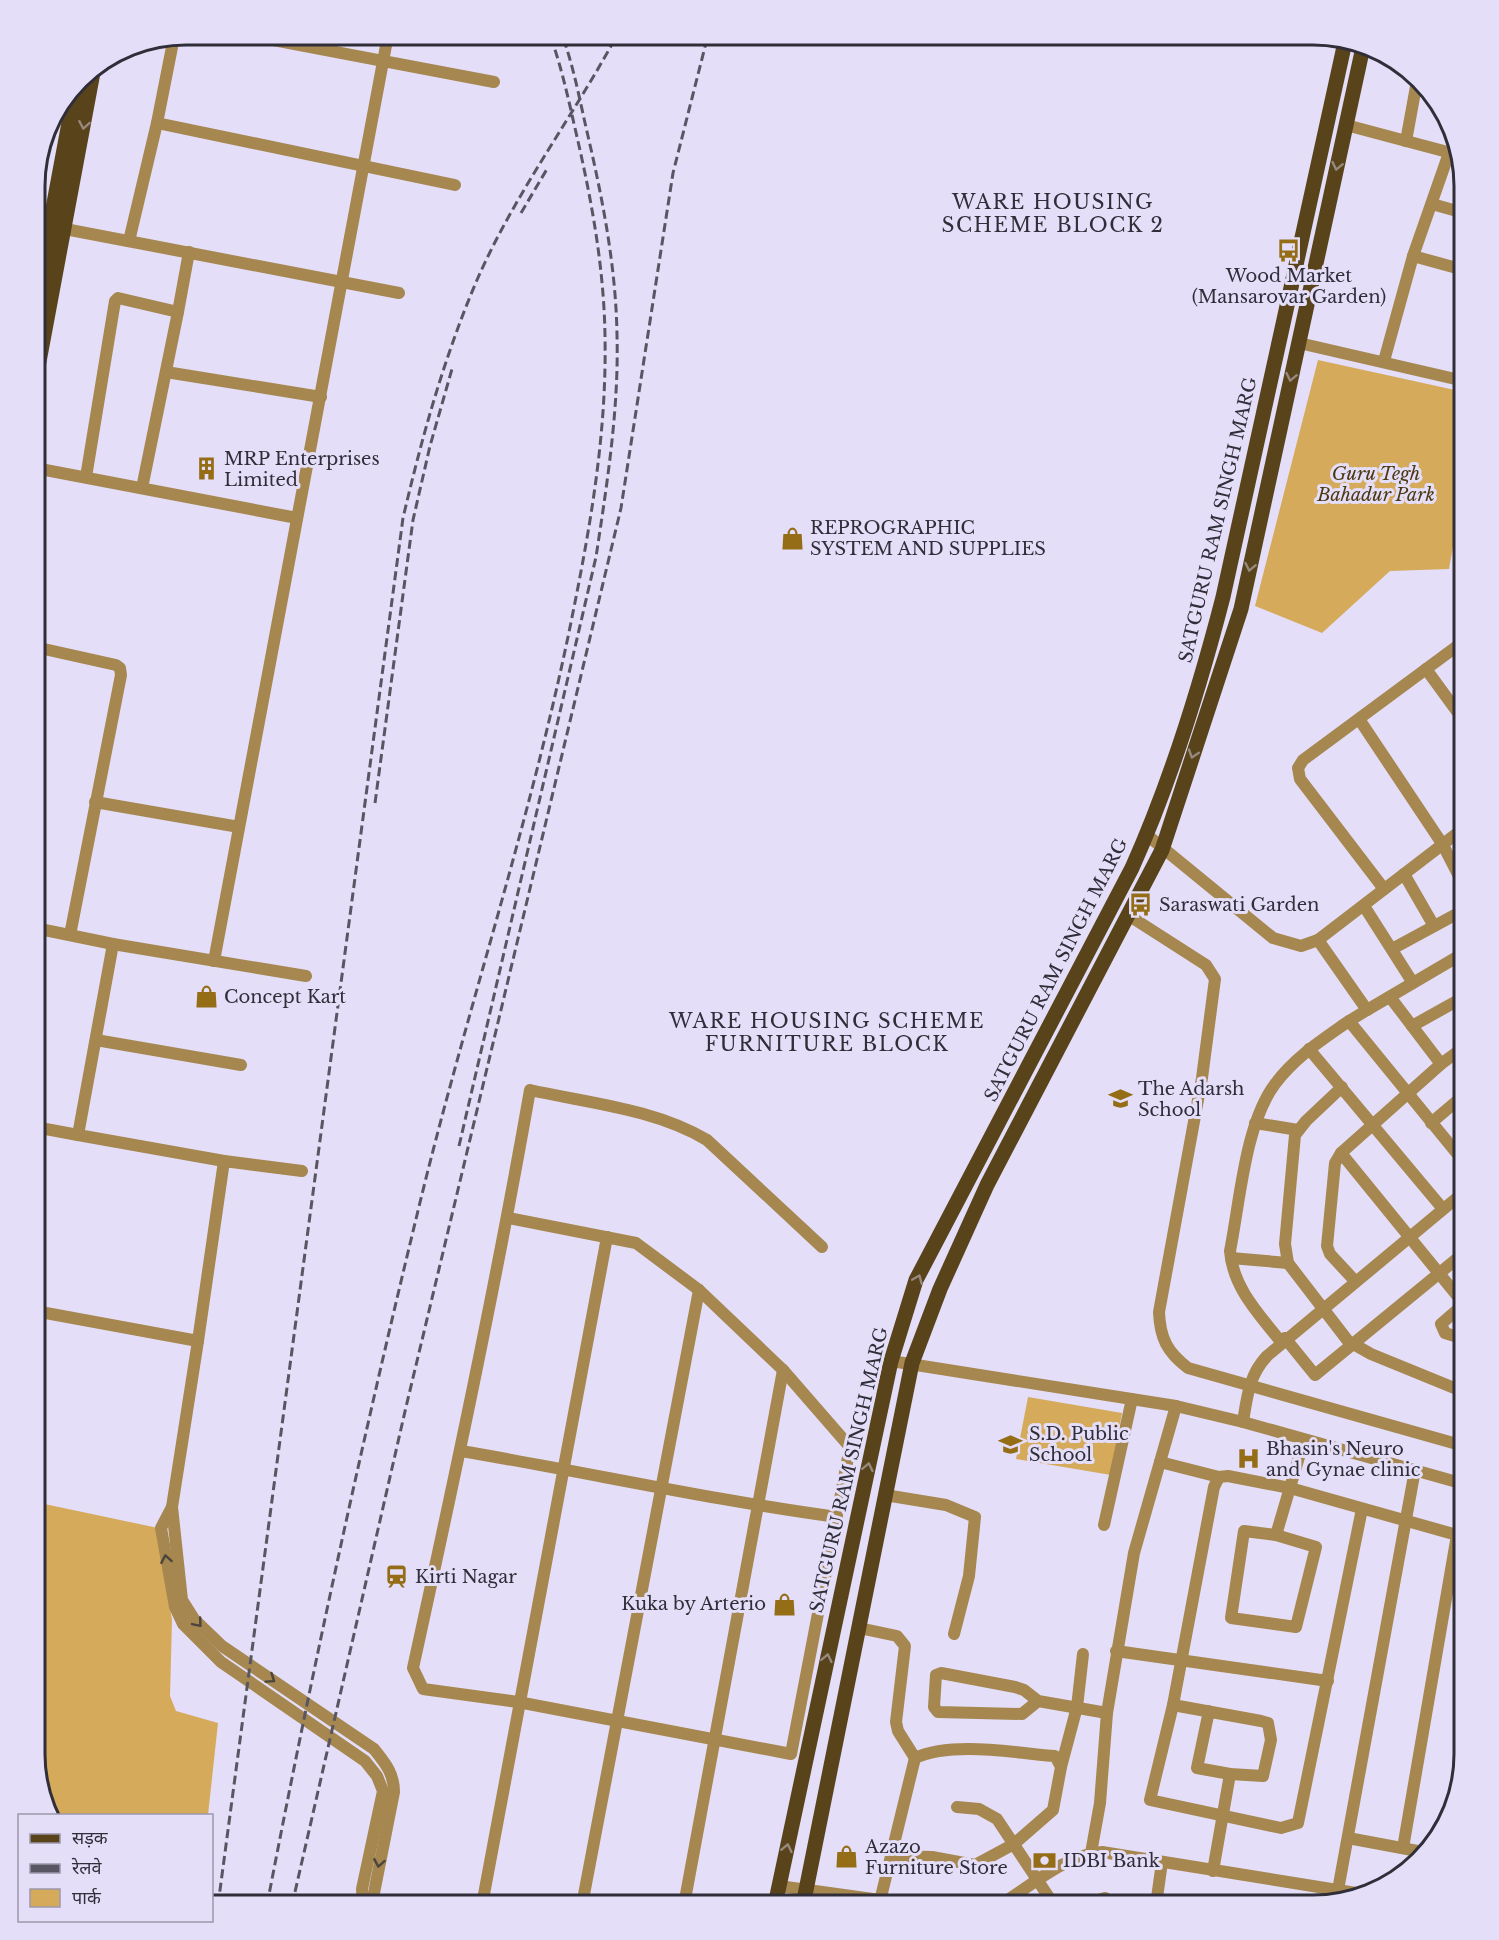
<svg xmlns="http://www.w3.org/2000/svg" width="1499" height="1940" viewBox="0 0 1499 1940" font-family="'Libre Baskerville','Noto Sans Devanagari',serif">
	<rect width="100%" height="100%" fill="#e4def8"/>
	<g fill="#d5aa5b">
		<path d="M1318,360L1464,392V485L1449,569L1390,571L1322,633L1255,606Z"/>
		<path d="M1028,1397L1122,1413L1111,1475L1016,1459Z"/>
		<path d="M35,1502L158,1528L172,1620L170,1696L176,1711L218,1723L208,1815H53L35,1754Z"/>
	</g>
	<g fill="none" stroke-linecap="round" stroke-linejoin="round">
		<g stroke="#a5874f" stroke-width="12">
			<path d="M246,35L494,82"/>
			<path d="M157,123L455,185"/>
			<path d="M1346,125L1455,154"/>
			<path d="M1406,141L1417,81"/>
			<path d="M1432,204L1464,213"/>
			<path d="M65,229L399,293"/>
			<path d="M129,241L157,123L174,37"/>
			<path d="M1413,256L1464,270"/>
			<path d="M178,312L189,252"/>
			<path d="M1299,343L1464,381"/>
			<path d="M1384,361L1413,256L1449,153"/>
			<path d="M166,372L321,397"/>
			<path d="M35,468L297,518"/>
			<path d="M86,477L115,301L118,298L178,312L142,488"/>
			<path d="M1464,582L1459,571L1464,535"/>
			<path d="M35,647L116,665L120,668L121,675L70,935"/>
			<path d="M1426,669L1464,721"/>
			<path d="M1359,719L1443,845L1464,886"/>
			<path d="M95,802L239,827"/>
			<path d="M1147,835L1273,938L1301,946L1318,940L1464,828"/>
			<path d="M1404,874L1434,926"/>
			<path d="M1384,889L1300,779L1298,768L1303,760L1464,641"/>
			<path d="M1364,906L1413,983"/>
			<path d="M1128,915L1206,965L1215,979L1202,1078L1159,1312C1160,1338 1167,1352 1188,1368L1464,1446"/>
			<path d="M35,928L113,944"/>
			<path d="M1318,940L1367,1010L1464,953"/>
			<path d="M1392,949L1464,910"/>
			<path d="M214,961L388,35"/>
			<path d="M1390,997L1441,1064"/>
			<path d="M1367,1010L1349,1021L1464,1162"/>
			<path d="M1412,1026L1464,997"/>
			<path d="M96,1040L241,1065"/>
			<path d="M1309,1049L1443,1209"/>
			<path d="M1342,1087L1306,1121L1295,1135L1285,1244L1288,1263L1348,1341L1371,1354L1464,1392"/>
			<path d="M1255,1123L1298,1130"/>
			<path d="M1431,1123L1464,1095"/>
			<path d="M35,1127L78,1135"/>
			<path d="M1341,1153L1464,1304"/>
			<path d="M224,1161L78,1135L113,944L306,976"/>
			<path d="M508,1218L636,1243L699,1290L783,1370L850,1447L791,1754L518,1702L423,1689L413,1668C455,1476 496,1284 530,1090C589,1103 655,1109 707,1140L822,1247"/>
			<path d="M1231,1258L1288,1263"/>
			<path d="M1355,1281L1330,1254L1327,1246L1335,1163L1341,1153L1441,1064L1464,1047"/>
			<path d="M35,1311L198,1341L172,1507L161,1528L175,1607L183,1624L221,1662L365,1761L377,1776L383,1791L362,1889L363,1905"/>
			<path d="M1285,1338L1315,1375L1464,1253"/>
			<path d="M1464,1339L1445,1333L1441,1324L1464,1304"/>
			<path d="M198,1341L224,1161L302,1171"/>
			<path d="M1281,1342C1259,1314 1233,1288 1230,1251C1240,1201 1245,1124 1275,1084C1295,1057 1322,1040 1349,1021"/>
			<path d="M891,1361L1176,1406L1243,1422L1464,1484"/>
			<path d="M1243,1422C1247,1397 1249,1375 1267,1356L1464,1192"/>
			<path d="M461,1451C586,1472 711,1500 837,1517"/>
			<path d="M1160,1462L1219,1477"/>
			<path d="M885,1495L946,1505L975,1517L969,1576L954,1634"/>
			<path d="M172,1507L182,1600L194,1619L222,1646L374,1749C385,1763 394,1773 394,1792L373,1898L377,1905"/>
			<path d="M1362,1509L1298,1823L1281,1828L1150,1800L1173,1705L1214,1487L1219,1477L1228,1476L1290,1488L1464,1537"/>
			<path d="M1104,1525L1132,1399"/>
			<path d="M1244,1531L1276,1535L1316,1547L1296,1627L1231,1618Z"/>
			<path d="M1276,1535L1304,1440"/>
			<path d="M859,1628L897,1636L905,1646L896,1722L898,1731L915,1758"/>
			<path d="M1116,1651L1328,1681"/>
			<path d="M1038,1701L1022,1714L938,1712L934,1707L936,1675L941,1673L1015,1687L1024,1690L1038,1701L1107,1713"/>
			<path d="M1173,1705L1261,1721L1268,1723L1271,1740L1263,1776L1230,1774L1197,1768L1209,1711"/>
			<path d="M1061,1767L1077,1707L1083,1654"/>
			<path d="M1457,1783L1464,1741"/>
			<path d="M957,1807L979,1809L997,1819L1054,1905"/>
			<path d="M1348,1838L1423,1852"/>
			<path d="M1403,1848L1457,1535"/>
			<path d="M1091,1853L1100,1803L1107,1713L1134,1553L1176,1406"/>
			<path d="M1213,1871L1230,1774"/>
			<path d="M779,1886L916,1905"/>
			<path d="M1338,1890L1415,1470"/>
			<path d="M482,1905L607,1237"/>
			<path d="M582,1905L699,1290"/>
			<path d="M684,1905L783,1370"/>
			<path d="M879,1905L915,1758C953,1741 1015,1753 1055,1756L1061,1767L1053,1810L1014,1844L975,1865L932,1857L891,1856"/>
			<path d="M1000,1905C1031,1886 1065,1855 1102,1852L1356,1893"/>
			<path d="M1082,1905L1105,1898L1117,1905"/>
			<path d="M1156,1905L1162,1862"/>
		</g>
		<g stroke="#58431b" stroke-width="15">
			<path d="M35,305L76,85"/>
			<path d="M35,383L94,67"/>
			<path d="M775,1905L891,1361L916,1280L1132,868C1171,781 1199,690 1223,597L1345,42"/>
			<path d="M803,1905L912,1363L940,1289L987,1185L1162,850L1241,609L1363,47"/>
		</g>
		<g stroke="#585663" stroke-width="3" stroke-dasharray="9 4.5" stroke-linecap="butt">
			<path d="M521,213L547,169"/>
			<path d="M375,803L413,520L430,446L452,369"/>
			<path d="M459,1146L596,557C607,484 619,409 617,335C616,268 603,201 588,136C580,102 574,67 562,35"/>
			<path d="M218,1905L403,518C422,437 444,357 477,280C515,193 573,117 617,35"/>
			<path d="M267,1905C311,1676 361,1446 416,1219C463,1022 528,830 569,632C589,534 607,437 605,336C604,269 592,202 577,137C569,102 562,68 550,35"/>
			<path d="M292,1905L406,1407L621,508L673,173L708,35"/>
		</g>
	</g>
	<defs><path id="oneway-chevron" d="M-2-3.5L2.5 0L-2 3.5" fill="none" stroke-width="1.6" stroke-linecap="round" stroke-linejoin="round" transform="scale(1.5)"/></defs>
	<g stroke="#97897e">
		<use href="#oneway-chevron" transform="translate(84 125) rotate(100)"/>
		<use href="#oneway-chevron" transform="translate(1337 166) rotate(102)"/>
		<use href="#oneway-chevron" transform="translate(1291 377) rotate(102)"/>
		<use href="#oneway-chevron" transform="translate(1250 567) rotate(102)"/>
		<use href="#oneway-chevron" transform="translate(1193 754) rotate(108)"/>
		<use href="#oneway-chevron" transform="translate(918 1279) rotate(-67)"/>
		<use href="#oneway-chevron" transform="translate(868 1467) rotate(-78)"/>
		<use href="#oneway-chevron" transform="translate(827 1658) rotate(-78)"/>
		<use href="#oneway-chevron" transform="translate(787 1848) rotate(-78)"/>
	</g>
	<g stroke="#4d443e">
		<use href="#oneway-chevron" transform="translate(166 1559) rotate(-100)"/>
		<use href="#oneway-chevron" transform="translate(198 1623) rotate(50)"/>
		<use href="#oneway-chevron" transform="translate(271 1679) rotate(34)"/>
		<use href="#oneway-chevron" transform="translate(379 1863) rotate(100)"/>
	</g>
	<defs>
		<symbol id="bus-bare" viewBox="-9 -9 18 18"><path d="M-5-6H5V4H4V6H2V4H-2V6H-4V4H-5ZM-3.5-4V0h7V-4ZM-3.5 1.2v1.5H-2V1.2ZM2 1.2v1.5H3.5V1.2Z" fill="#956d17" stroke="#e4def8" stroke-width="2.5" paint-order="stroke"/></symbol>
		<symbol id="building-bare" viewBox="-9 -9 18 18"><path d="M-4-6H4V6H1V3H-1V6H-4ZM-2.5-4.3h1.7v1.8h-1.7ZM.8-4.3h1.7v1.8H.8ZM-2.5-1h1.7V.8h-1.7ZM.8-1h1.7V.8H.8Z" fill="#956d17" stroke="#e4def8" stroke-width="2.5" paint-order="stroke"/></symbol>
		<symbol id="shop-bare" viewBox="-9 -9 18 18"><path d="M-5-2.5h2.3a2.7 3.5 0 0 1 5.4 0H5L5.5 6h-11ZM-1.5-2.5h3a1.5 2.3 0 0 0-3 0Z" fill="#956d17" stroke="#e4def8" stroke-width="2.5" paint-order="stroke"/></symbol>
		<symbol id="school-bare" viewBox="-9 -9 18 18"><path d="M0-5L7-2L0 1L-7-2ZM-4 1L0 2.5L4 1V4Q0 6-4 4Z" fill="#956d17" stroke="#e4def8" stroke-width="2.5" paint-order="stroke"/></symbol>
		<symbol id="hospital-bare" viewBox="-9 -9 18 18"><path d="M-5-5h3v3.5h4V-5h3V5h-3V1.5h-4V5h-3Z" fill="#956d17" stroke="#e4def8" stroke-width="2.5" paint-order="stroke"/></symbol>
		<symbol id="station-bare" viewBox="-9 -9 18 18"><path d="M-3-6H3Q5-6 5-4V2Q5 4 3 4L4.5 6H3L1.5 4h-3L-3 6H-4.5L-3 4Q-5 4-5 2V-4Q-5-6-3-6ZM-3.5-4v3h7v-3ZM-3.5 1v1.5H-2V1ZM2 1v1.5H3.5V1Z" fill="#956d17" stroke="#e4def8" stroke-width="2.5" paint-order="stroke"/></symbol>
		<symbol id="bank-bare" viewBox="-9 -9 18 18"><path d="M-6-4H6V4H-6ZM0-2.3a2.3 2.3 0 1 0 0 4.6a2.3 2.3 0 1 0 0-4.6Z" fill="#956d17" stroke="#e4def8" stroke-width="2.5" paint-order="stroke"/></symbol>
	</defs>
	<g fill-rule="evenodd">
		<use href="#bus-bare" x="1272" y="234" width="33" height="33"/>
		<use href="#building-bare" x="190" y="452" width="33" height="33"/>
		<use href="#shop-bare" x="776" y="522" width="33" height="33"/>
		<use href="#bus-bare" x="1124" y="888" width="33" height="33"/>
		<use href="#shop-bare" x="190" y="980" width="33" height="33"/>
		<use href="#school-bare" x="1104" y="1082" width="33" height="33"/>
		<use href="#school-bare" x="994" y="1428" width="33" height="33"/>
		<use href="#hospital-bare" x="1232" y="1442" width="33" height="33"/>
		<use href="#station-bare" x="380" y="1560" width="33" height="33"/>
		<use href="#shop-bare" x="768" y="1588" width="33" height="33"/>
		<use href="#shop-bare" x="830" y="1840" width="33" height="33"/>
		<use href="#bank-bare" x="1028" y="1844" width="33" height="33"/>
	</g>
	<g text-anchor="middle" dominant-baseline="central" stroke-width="6" stroke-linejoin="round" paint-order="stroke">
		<g font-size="18" fill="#302e38" stroke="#e4def8" text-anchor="start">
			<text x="1289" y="276" text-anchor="middle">Wood Market<tspan x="1289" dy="21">(Mansarovar Garden)</tspan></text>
			<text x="224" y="459">MRP Enterprises<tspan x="224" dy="21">Limited</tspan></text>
			<text x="810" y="528">REPROGRAPHIC<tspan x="810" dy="21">SYSTEM AND SUPPLIES</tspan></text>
			<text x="1159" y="905">Saraswati Garden</text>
			<text x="224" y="997">Concept Kart</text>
			<text x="1138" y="1089">The Adarsh<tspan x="1138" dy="21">School</tspan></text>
			<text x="1029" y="1434">S.D. Public<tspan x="1029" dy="21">School</tspan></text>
			<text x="1266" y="1449">Bhasin's Neuro<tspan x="1266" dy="21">and Gynae clinic</tspan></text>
			<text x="415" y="1577">Kirti Nagar</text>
			<text x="766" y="1604" text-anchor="end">Kuka by Arterio</text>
			<text x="865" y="1847">Azazo<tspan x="865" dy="21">Furniture Store</tspan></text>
			<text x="1063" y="1861">IDBI Bank</text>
		</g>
		<g font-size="18" font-style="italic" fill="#4d3911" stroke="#e4def8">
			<text x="1376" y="474">Guru Tegh<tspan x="1376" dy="21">Bahadur Park</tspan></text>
		</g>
		<g font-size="18" fill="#302e38" stroke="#e4def8">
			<text transform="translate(1218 520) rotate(-77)">SATGURU RAM SINGH MARG</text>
			<text transform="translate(1056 970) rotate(-63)">SATGURU RAM SINGH MARG</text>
			<text transform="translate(849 1470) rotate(-77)">SATGURU RAM SINGH MARG</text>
		</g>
		<g font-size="20" letter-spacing="1.5" fill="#302e38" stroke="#e4def8">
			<text x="1053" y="202">WARE HOUSING<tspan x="1053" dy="23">SCHEME BLOCK 2</tspan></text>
			<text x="827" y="1021">WARE HOUSING SCHEME<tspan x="827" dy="23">FURNITURE BLOCK</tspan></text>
		</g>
	</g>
	<path d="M0 0H1499V1940H0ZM186 45H1313A141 141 0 0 1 1454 186V1754A141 141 0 0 1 1313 1895H186A141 141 0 0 1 45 1754V186A141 141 0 0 1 186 45Z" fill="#e4def8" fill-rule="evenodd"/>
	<path fill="none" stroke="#302e38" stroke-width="3" d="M186 45H1313A141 141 0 0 1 1454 186V1754A141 141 0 0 1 1313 1895H186A141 141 0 0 1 45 1754V186A141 141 0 0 1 186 45Z"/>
	<rect x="18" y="1814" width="195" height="108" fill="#e4def8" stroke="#9c98ab" stroke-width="1.5"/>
	<rect x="30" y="1834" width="30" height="9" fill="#58431b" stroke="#9c98ab" stroke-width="1.5"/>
	<text x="72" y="1844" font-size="18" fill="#302e38">सड़क</text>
	<rect x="30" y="1864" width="30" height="9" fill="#585663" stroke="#9c98ab" stroke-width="1.5"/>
	<text x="72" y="1874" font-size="18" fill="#302e38">रेलवे</text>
	<rect x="30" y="1889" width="30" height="18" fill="#d5aa5b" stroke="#9c98ab" stroke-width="1.5"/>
	<text x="72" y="1904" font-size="18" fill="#302e38">पार्क</text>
</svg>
